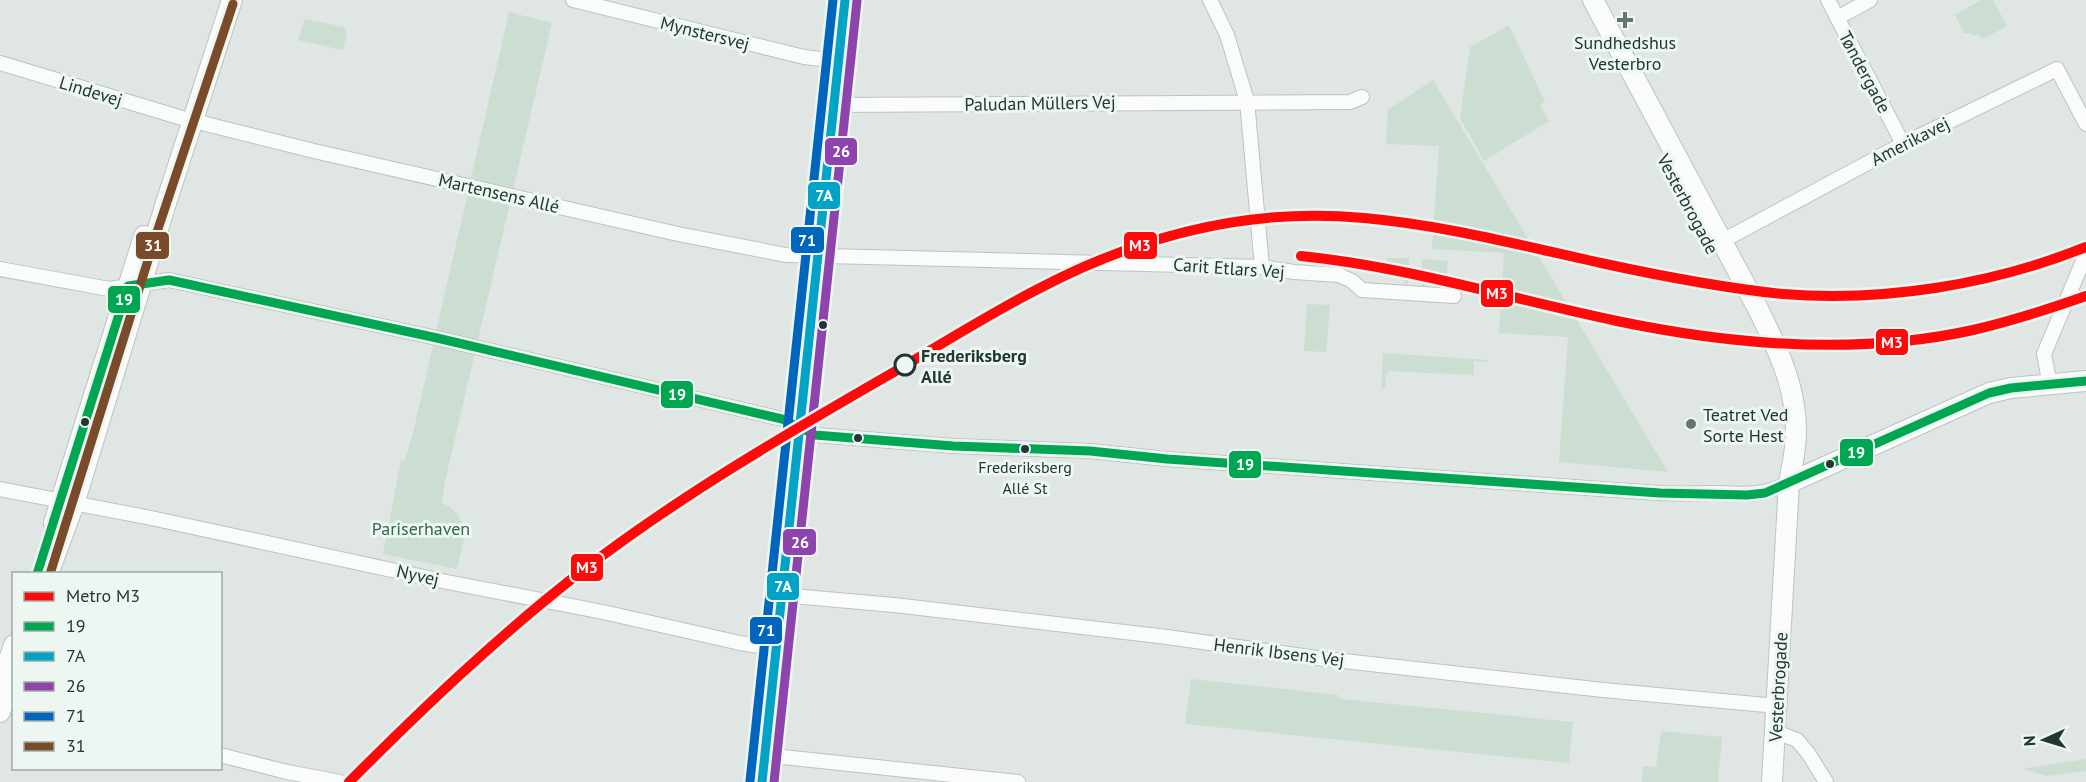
<svg xmlns="http://www.w3.org/2000/svg" width="2086" height="782" viewBox="0 0 2086 782" font-family="'PT Sans',sans-serif">
	<rect width="100%" height="100%" fill="#e0e6e3"/>
	<g fill="#cbded1">
		<path d="M1981,0H1993L2007,26L1983,39L1978,34L1973,36L1971,33H1964L1955,15Z"/>
		<path d="M509,12L552,23L445,481L442,503C473,517 463,542 457,569L383,554L401,460H405L413,433Z"/>
		<path d="M305,19L344,27L347,34L343,50L298,40Z"/>
		<path d="M1509,25L1545,102L1540,105L1549,121L1484,161L1460,118L1470,47Z"/>
		<path d="M1433,80L1668,472L1559,462L1568,337L1499,333L1504,253L1432,249L1439,146L1386,144L1388,110Z"/>
		<path d="M1387,258H1409L1408,283L1405,286L1404,275L1387,274L1383,272Z"/>
		<path d="M1422,259L1448,261L1446,279L1425,277L1424,288H1422Z"/>
		<path d="M1307,304L1330,305L1326,352L1304,351Z"/>
		<path d="M1383,353L1488,360V362L1474,361V375L1389,371L1386,377L1385,388H1381Z"/>
		<path d="M1191,679L1338,695L1341,699L1573,722L1569,763L1185,724Z"/>
		<path d="M1661,731L1722,737L1718,782H1642L1643,766L1656,767Z"/>
		<path d="M2086,759V771L2046,776L2023,769Z"/>
	</g>
	<g fill="none" stroke-linecap="round" stroke-linejoin="round">
		<defs>
			<g id="street">
				<path d="M573,0L804,57L838,61"/>
				<path d="M1210,0L1227,35L1247,101L1262,267"/>
				<path d="M1828,0L1903,144"/>
				<path d="M1837,18L1870,0"/>
				<path d="M0,63L182,118L314,151L678,234L786,255L1262,267L1294,272L1339,275L1352,281L1362,290L1454,296"/>
				<path d="M834,105L1350,102L1362,97"/>
				<path d="M1711,247L1903,144L2057,69L2086,124"/>
				<path d="M0,269L109,289L169,280L437,338L761,414L782,419L815,435L953,446L1090,451L1167,459L1660,493C1678,494 1696,493 1713,493C1747,493 1756,498 1789,483"/>
				<path d="M2050,385L2044,354L2086,254"/>
				<path d="M0,489L151,518L447,582L603,612L740,643L776,649"/>
				<path d="M781,595L894,605L1167,637L1317,658L1603,690L1777,706"/>
				<path d="M1776,732L1797,740L1808,753L1826,782"/>
				<path d="M220,755L287,772L340,782"/>
				<path d="M764,755L1018,782"/>
			</g>
			<g id="secondary">
				<path d="M1593,0L1757,307C1779,351 1801,396 1795,447C1794,459 1791,471 1789,483L1772,782"/>
				<path d="M1789,483L1989,393L2011,388L2086,381"/>
				<path d="M54,523L144,236"/>
				<path d="M48,574L74,504L166,203L232,0"/>
				<path d="M0,686L14,645"/>
				<path d="M0,712L12,674"/>
				<path d="M762,782L845,0"/>
			</g>
		</defs>
		<use href="#street" stroke="#bdc3c0" stroke-width="16"/>
		<use href="#secondary" stroke="#bdc3c1" stroke-width="22"/>
		<use href="#street" stroke="#fafbfb" stroke-width="14"/>
		<use href="#secondary" stroke="#fafbfb" stroke-width="20"/>
		<defs>
			<path id="bus-1" d="M37,574L128,286L169,280L437,338L782,419L815,435L953,446L1090,451L1167,459L1660,493L1747,495L1765,493L1989,393L2011,388L2086,381"/>
			<path id="bus-2" d="M762,782L845,0"/>
			<path id="bus-3" d="M774,782L857,1"/>
			<path id="bus-4" d="M750,781L833,0"/>
			<path id="bus-5" d="M50,574L154,241L233,4"/>
		</defs>
		<use href="#bus-1" stroke="#eef6f2" stroke-width="14"/>
		<use href="#bus-2" stroke="#eef6f2" stroke-width="14"/>
		<use href="#bus-3" stroke="#eef6f2" stroke-width="14"/>
		<use href="#bus-4" stroke="#eef6f2" stroke-width="14"/>
		<use href="#bus-5" stroke="#eef6f2" stroke-width="14"/>
		<use href="#bus-1" stroke="#00a651" stroke-width="9"/>
		<use href="#bus-2" stroke="#02a3c6" stroke-width="9"/>
		<use href="#bus-3" stroke="#8e44ad" stroke-width="9"/>
		<use href="#bus-4" stroke="#0065bd" stroke-width="9"/>
		<use href="#bus-5" stroke="#7a4b2a" stroke-width="9"/>
		<defs>
			<g id="metro-1">
				<path d="M1301,256C1409,267 1511,299 1617,321C1732,345 1856,356 1973,330C2012,321 2049,309 2086,296"/>
				<path d="M349,782C422,709 496,638 578,574C675,499 781,437 887,376C937,347 987,315 1038,289C1139,236 1250,207 1364,218C1444,225 1523,246 1601,263C1661,276 1722,288 1783,294C1884,302 1991,285 2086,247"/>
			</g>
		</defs>
		<use href="#metro-1" stroke="#eef6f2" stroke-width="15"/>
		<use href="#metro-1" stroke="#ff0a0a" stroke-width="10"/>
	</g>
	<g fill="#64746f" stroke="#eef6f2" stroke-width="2">
		<path d="M1622 11h6v6h6v6h-6v6h-6v-6h-6v-6h6z"/>
		<circle cx="1691" cy="424" r="6"/>
	</g>
	<g fill="#213731" stroke="#eef6f2" stroke-width="2">
		<circle cx="823" cy="325" r="5"/>
		<circle cx="85" cy="422" r="5"/>
		<circle cx="858" cy="438" r="5"/>
		<circle cx="1025" cy="449" r="5"/>
		<circle cx="1830" cy="464" r="5"/>
	</g>
	<circle fill="#eef6f2" stroke="#213731" stroke-width="3" cx="905" cy="365" r="10"/>
	<g text-anchor="middle" dominant-baseline="central" stroke-width="6" stroke-linejoin="round" paint-order="stroke">
		<g font-size="16" fill="#213731" stroke="#eef6f2">
			<text x="1025" y="467">Frederiksberg<tspan x="1025" dy="21">Allé St</tspan></text>
		</g>
		<g font-size="18" fill="#213731" stroke="#eef6f2">
			<text transform="translate(705 33) rotate(14)">Mynstersvej</text>
			<text transform="translate(1865 72) rotate(62)">Tøndergade</text>
			<text transform="translate(91 91) rotate(17)">Lindevej</text>
			<text transform="translate(1040 103) rotate(-1)">Paludan Müllers Vej</text>
			<text transform="translate(1910 141) rotate(-27)">Amerikavej</text>
			<text transform="translate(499 193) rotate(13)">Martensens Allé</text>
			<text transform="translate(1688 204) rotate(62)">Vesterbrogade</text>
			<text transform="translate(1229 268) rotate(4)">Carit Etlars Vej</text>
			<text transform="translate(418 575) rotate(13)">Nyvej</text>
			<text transform="translate(1279 652) rotate(7)">Henrik Ibsens Vej</text>
			<text transform="translate(1778 687) rotate(-87)">Vesterbrogade</text>
		</g>
		<g font-size="18" fill="#213731" stroke="#eef6f2">
			<text x="1625" y="42">Sundhedshus<tspan x="1625" dy="21">Vesterbro</tspan></text>
			<text x="1703" y="414" text-anchor="start">Teatret Ved<tspan x="1703" dy="21">Sorte Hest</tspan></text>
		</g>
		<g font-size="18" font-weight="bold" fill="#213731" stroke="#eef6f2" text-anchor="start">
			<text x="921" y="355">Frederiksberg<tspan x="921" dy="21">Allé</tspan></text>
		</g>
		<g font-size="18" fill="#2f6a47" stroke="#eef6f2">
			<text x="421" y="528">Pariserhaven</text>
		</g>
	</g>
	<g stroke="#eef6f2" stroke-width="2">
		<rect x="824" y="137" width="34" height="29" rx="6" fill="#8e44ad"/>
		<rect x="807" y="181" width="34" height="29" rx="6" fill="#02a3c6"/>
		<rect x="790" y="226" width="35" height="28" rx="6" fill="#0065bd"/>
		<rect x="135" y="231" width="35" height="29" rx="6" fill="#7a4b2a"/>
		<rect x="1123" y="231" width="35" height="29" rx="6" fill="#ff0a0a"/>
		<rect x="1480" y="279" width="34" height="29" rx="6" fill="#ff0a0a"/>
		<rect x="107" y="285" width="34" height="29" rx="6" fill="#00a651"/>
		<rect x="1875" y="328" width="34" height="28" rx="6" fill="#ff0a0a"/>
		<rect x="660" y="380" width="34" height="29" rx="6" fill="#00a651"/>
		<rect x="1839" y="438" width="35" height="29" rx="6" fill="#00a651"/>
		<rect x="1228" y="450" width="34" height="29" rx="6" fill="#00a651"/>
		<rect x="782" y="528" width="35" height="28" rx="6" fill="#8e44ad"/>
		<rect x="570" y="553" width="34" height="29" rx="6" fill="#ff0a0a"/>
		<rect x="766" y="572" width="34" height="29" rx="6" fill="#02a3c6"/>
		<rect x="749" y="616" width="34" height="29" rx="6" fill="#0065bd"/>
	</g>
	<g font-size="16" text-anchor="middle" font-weight="bold" fill="#fff">
		<text x="841" y="157">26</text>
		<text x="824" y="201">7A</text>
		<text x="807" y="246">71</text>
		<text x="153" y="251">31</text>
		<text x="1140" y="251">M3</text>
		<text x="1497" y="299">M3</text>
		<text x="124" y="305">19</text>
		<text x="1892" y="348">M3</text>
		<text x="677" y="400">19</text>
		<text x="1856" y="458">19</text>
		<text x="1245" y="470">19</text>
		<text x="800" y="548">26</text>
		<text x="587" y="573">M3</text>
		<text x="783" y="592">7A</text>
		<text x="766" y="636">71</text>
	</g>
	<rect x="12" y="572" width="210" height="198" fill="#eef6f2" stroke="#9caaa5" stroke-width="1.5"/>
	<rect x="24" y="592" width="30" height="9" fill="#ff0a0a" stroke="#9caaa5" stroke-width="1.5"/>
	<text x="66" y="602" font-size="18" fill="#213731">Metro M3</text>
	<rect x="24" y="622" width="30" height="9" fill="#00a651" stroke="#9caaa5" stroke-width="1.5"/>
	<text x="66" y="632" font-size="18" fill="#213731">19</text>
	<rect x="24" y="652" width="30" height="9" fill="#02a3c6" stroke="#9caaa5" stroke-width="1.5"/>
	<text x="66" y="662" font-size="18" fill="#213731">7A</text>
	<rect x="24" y="682" width="30" height="9" fill="#8e44ad" stroke="#9caaa5" stroke-width="1.5"/>
	<text x="66" y="692" font-size="18" fill="#213731">26</text>
	<rect x="24" y="712" width="30" height="9" fill="#0065bd" stroke="#9caaa5" stroke-width="1.5"/>
	<text x="66" y="722" font-size="18" fill="#213731">71</text>
	<rect x="24" y="742" width="30" height="9" fill="#7a4b2a" stroke="#9caaa5" stroke-width="1.5"/>
	<text x="66" y="752" font-size="18" fill="#213731">31</text>
	<g transform="translate(2044 740) rotate(266)" stroke="#eef6f2" stroke-width="4.5" paint-order="stroke">
	<path d="M0-4.5L10 22L0 15L-10 22Z" fill="#213731"/>
	<text y="-9" font-size="16" font-weight="bold" text-anchor="middle" fill="#213731">N</text>
	</g>
</svg>
